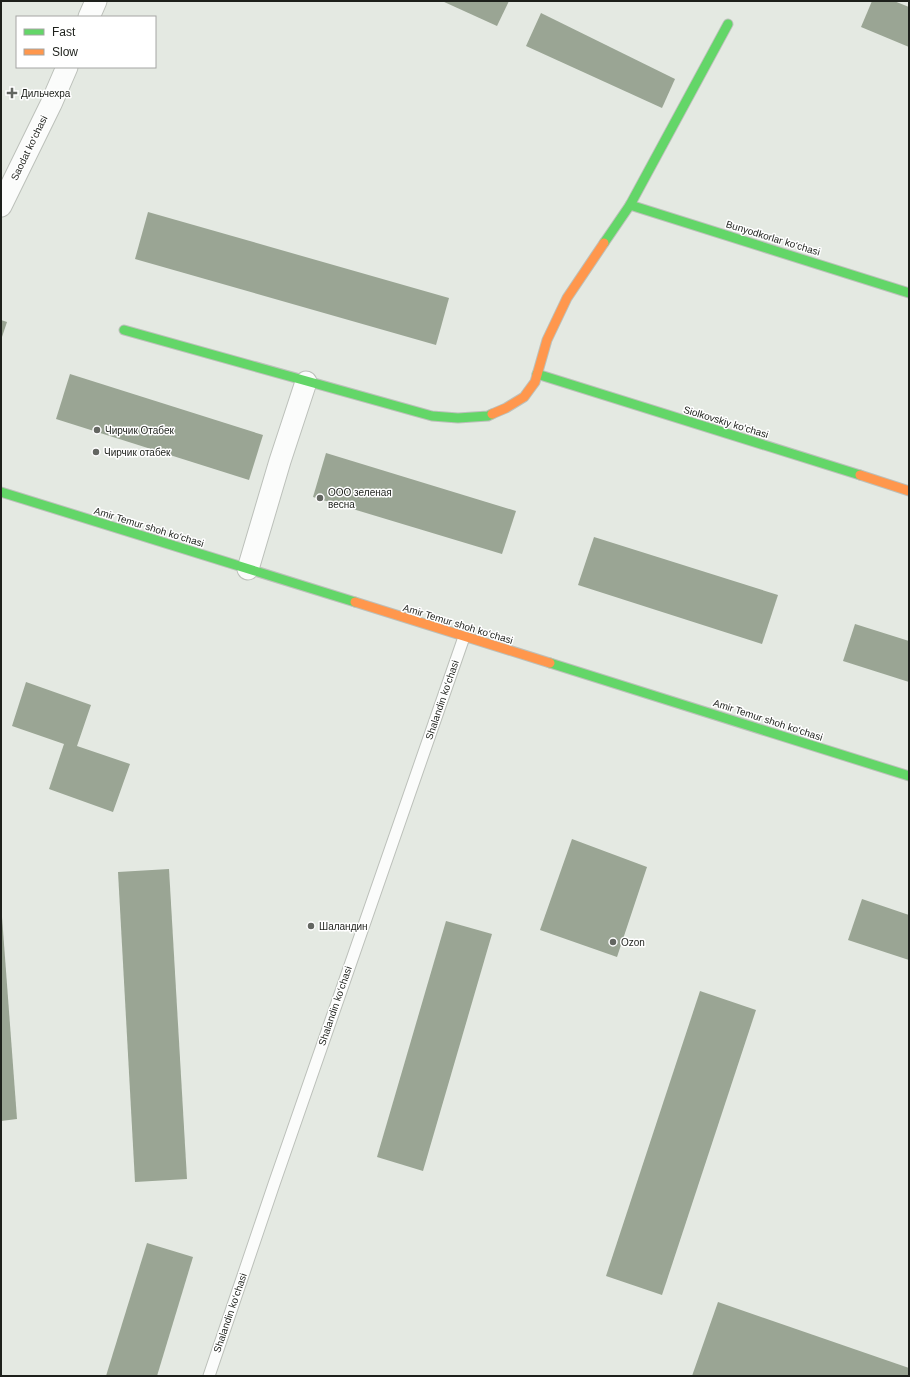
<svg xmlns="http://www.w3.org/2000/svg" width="910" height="1377" viewBox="0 0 910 1377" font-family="Helvetica,sans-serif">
	<rect width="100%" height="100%" fill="#e4e9e2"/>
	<g fill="#9aa594">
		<path d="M442,1H509L497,26Z"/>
		<path d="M872,1H894L909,7V47L861,27Z"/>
		<path d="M541,13L675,79L662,108L526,46Z"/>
		<path d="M148,212L449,298L436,345L135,259Z"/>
		<path d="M1,320L7,322L1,340Z"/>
		<path d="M70,374L263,435L249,480L56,419Z"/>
		<path d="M326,453L516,511L502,554L313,497Z"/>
		<path d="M594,537L778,595L762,644L578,585Z"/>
		<path d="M855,624L909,641V682L843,661Z"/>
		<path d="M26,682L91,705L77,746L130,764L113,812L49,789L64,744L12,726Z"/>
		<path d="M572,839L647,867L617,957L540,930Z"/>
		<path d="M169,869L187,1179L135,1182L118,872Z"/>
		<path d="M862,899L909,915V960L848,940Z"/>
		<path d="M1,917H2L17,1119L1,1121Z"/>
		<path d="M446,921L492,934L423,1171L377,1157Z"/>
		<path d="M700,991L756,1010L662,1295L606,1276Z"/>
		<path d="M147,1243L193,1257L157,1376H106Z"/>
		<path d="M718,1302L909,1368V1376H692Z"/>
	</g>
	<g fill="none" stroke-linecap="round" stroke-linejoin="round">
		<defs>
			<path id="lane" d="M209,1376L274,1184L464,637"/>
			<g id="street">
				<path d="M89,17L96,1"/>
				<path d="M1,206L51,104L67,67"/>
				<path d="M248,569L280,461L306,382"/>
			</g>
			<g id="fast">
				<path d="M630,205L909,293"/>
				<path d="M604,243L630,205L728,24"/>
				<path d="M124,330L432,416L458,418L488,416L492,414"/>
				<path d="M537,374L860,475"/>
				<path d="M1,492L355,602"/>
				<path d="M550,663L909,776"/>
			</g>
			<g id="slow">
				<path d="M492,414L506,408L524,397L535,382L547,340L567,298L604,243"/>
				<path d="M860,475L909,491"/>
				<path d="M355,602L550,663"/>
			</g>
		</defs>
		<use href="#lane" stroke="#bcc0ba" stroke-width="13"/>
		<use href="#street" stroke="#bcc0ba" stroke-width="23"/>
		<use href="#fast" stroke="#bcc0ba" stroke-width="11"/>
		<use href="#slow" stroke="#bcc0ba" stroke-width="11"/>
		<use href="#lane" stroke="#fbfcfb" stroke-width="11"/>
		<use href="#street" stroke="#fbfcfb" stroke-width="21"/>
		<use href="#fast" stroke="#63d668" stroke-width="9"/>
		<use href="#slow" stroke="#ff974d" stroke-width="9"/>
	</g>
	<g fill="#636661" stroke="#fff" stroke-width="1.5">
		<path d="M10 87h4v4h4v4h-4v4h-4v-4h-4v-4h4z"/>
		<circle cx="97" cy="430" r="4"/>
		<circle cx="96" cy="452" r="4"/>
		<circle cx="320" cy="498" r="4"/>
		<circle cx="311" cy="926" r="4"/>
		<circle cx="613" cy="942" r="4"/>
	</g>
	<g text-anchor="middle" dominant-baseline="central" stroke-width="3" stroke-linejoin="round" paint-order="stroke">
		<g font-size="10" fill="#1d201b" stroke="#fff" text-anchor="start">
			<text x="21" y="93">Дильчехра</text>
			<text x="105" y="430">Чирчик Отабек</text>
			<text x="104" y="452">Чирчик отабек</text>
			<text x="328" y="492">ООО зеленая<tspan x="328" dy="12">весна</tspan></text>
			<text x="319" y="926">Шаландин</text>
			<text x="621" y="942">Ozon</text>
		</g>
		<g font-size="10" fill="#1d201b" stroke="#fff">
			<text transform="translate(29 148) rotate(-64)">Saodat ko‘chasi</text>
			<text transform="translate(773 238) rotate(17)">Bunyodkorlar ko‘chasi</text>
			<text transform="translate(726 422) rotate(17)">Siolkovskiy ko‘chasi</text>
			<text transform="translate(149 527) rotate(17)">Amir Temur shoh ko‘chasi</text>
			<text transform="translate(458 624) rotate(17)">Amir Temur shoh ko‘chasi</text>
			<text transform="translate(442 700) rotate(-71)">Shalandin ko‘chasi</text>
			<text transform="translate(768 720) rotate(18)">Amir Temur shoh ko‘chasi</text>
			<text transform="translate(335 1006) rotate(-71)">Shalandin ko‘chasi</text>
			<text transform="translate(230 1313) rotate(-71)">Shalandin ko‘chasi</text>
		</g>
	</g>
	<rect width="910" height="1377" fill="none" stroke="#1d201b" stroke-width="4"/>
	<rect x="16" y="16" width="140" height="52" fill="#ffffff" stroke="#a5a6a4"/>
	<rect x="24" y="29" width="20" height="6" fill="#63d668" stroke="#a5a6a4"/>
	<text x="52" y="36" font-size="12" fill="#1d201b">Fast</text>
	<rect x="24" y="49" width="20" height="6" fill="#ff974d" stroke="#a5a6a4"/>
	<text x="52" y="56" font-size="12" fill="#1d201b">Slow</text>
</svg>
